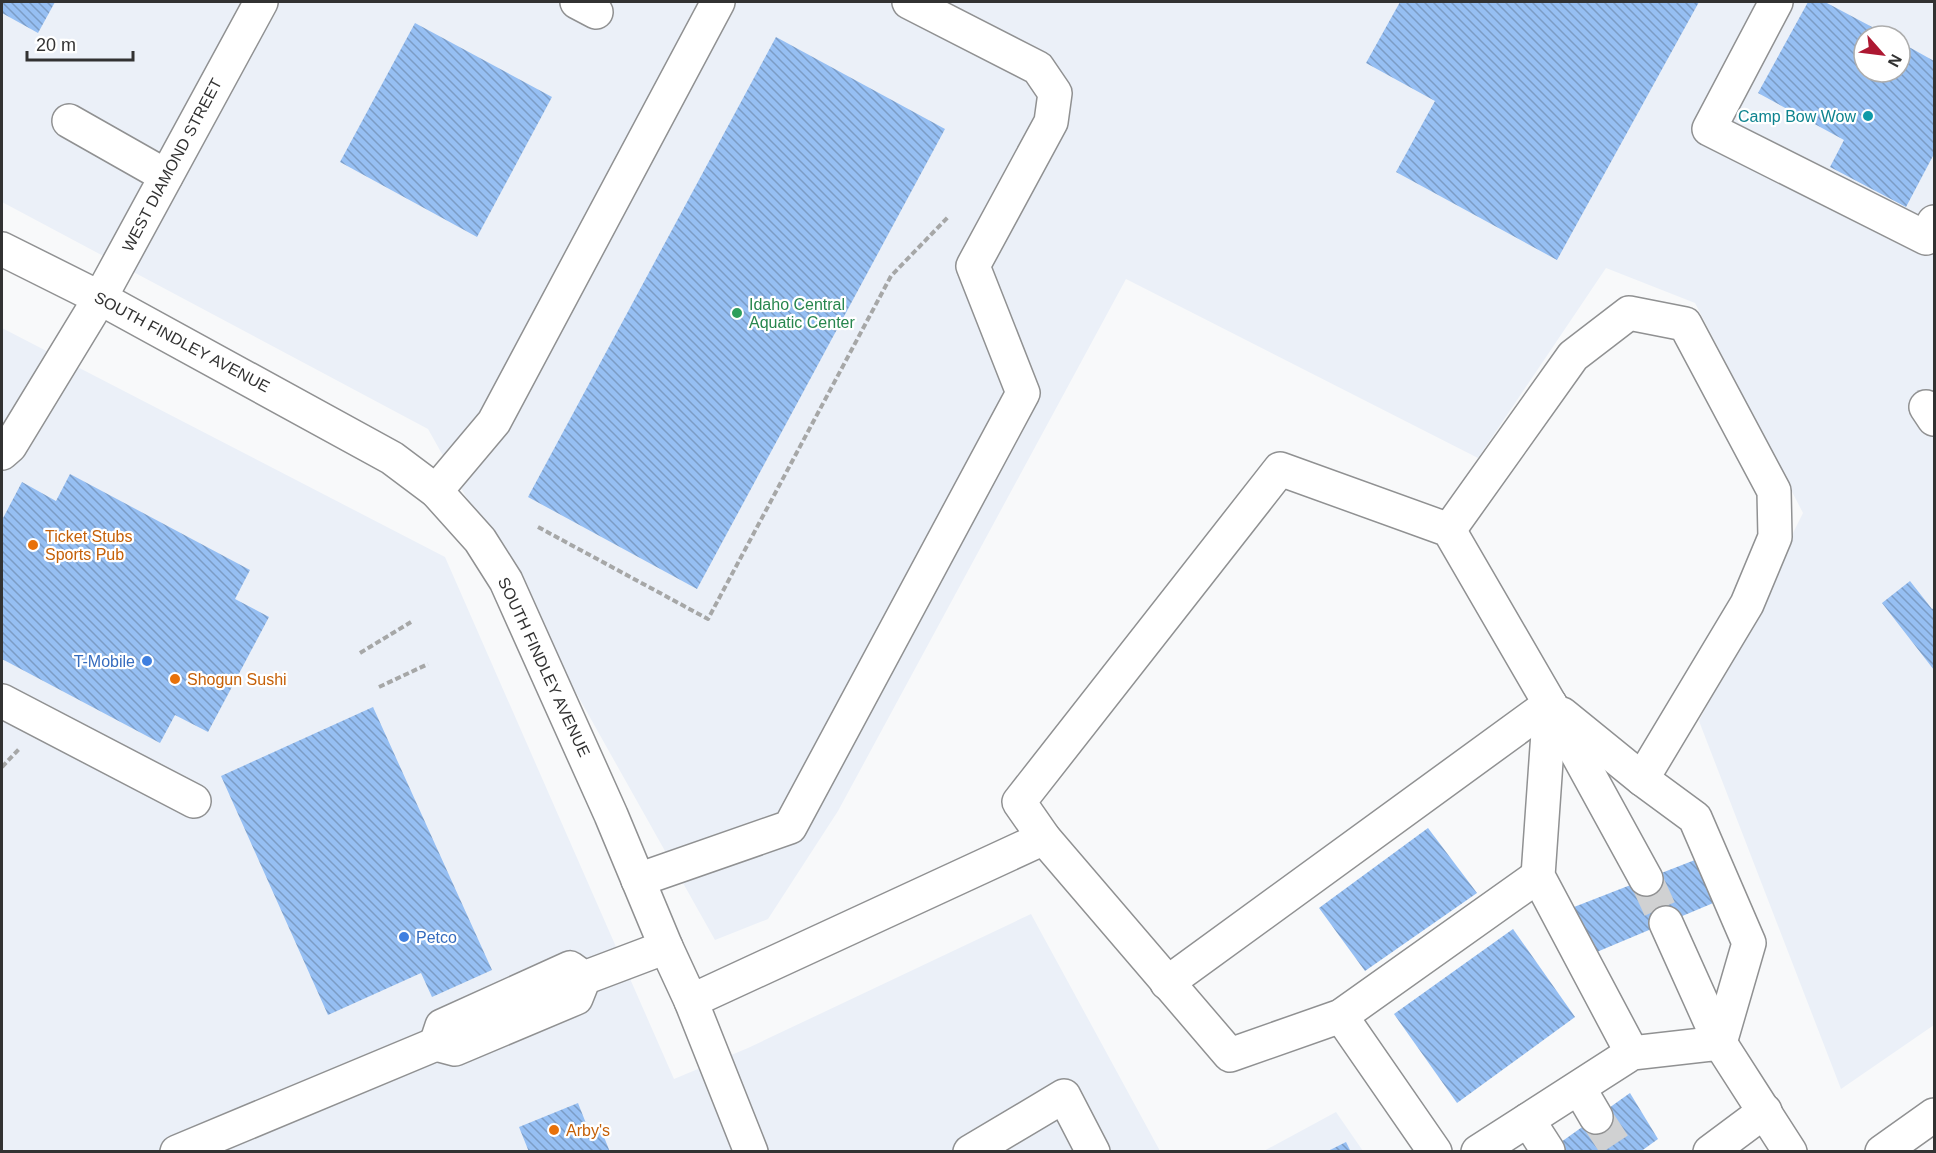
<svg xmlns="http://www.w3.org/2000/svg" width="1936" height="1153" viewBox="0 0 1936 1153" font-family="Arial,sans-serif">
	<defs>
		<pattern id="building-back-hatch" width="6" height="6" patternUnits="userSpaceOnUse" patternTransform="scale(1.5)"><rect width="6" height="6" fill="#96bff3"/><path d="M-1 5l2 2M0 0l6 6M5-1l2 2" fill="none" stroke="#7b9cc5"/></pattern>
	</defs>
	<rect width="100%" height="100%" fill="#f8f9fa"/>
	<g fill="#ebf0f8" fill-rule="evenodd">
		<path d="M2,2H1934V1025L1841,1089L1699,721L1803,513L1695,303L1606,268L1478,458L1126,279L838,811L768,919L715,940L428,429L2,202ZM1864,36H1900V72H1864Z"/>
		<path d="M2,328L445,557L674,1079L748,1048L1031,914L1160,1151H2Z"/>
		<path d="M1336,1112L1363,1151L1262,1152Z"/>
	</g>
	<g fill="url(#building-back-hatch)">
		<path d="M2,2H55L38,33L2,13Z"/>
		<path d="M1400,2H1699L1557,260L1396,172L1435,101L1366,63Z"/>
		<path d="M1808,2H1825L1889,36H1864V72H1900V42L1934,61V154L1906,207L1830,167L1844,140L1758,93Z"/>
		<path d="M415,23L552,97L477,237L340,162Z"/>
		<path d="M776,37L945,129L697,589L528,497Z"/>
		<path d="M70,474L250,570L235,599L269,617L208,732L175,715L160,743L2,659V520L22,482L56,501Z"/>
		<path d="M1910,581L1932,609L1934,608V670L1882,603Z"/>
		<path d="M373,707L492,970L432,997L421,973L328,1015L221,776Z"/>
		<path d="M1428,828L1477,893L1365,971L1319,908Z"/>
		<path d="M1700,858L1718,901L1592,954L1574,907Z"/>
		<path d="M1513,929L1575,1017L1457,1103L1394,1014Z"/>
		<path d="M1630,1093L1658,1139L1640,1152H1547Z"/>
		<path d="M578,1103L591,1136L602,1132L610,1152H529L519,1127Z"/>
		<path d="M1346,1142L1351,1152H1326Z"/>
	</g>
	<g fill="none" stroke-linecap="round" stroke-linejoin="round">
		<g stroke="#d0d1d2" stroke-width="33" stroke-dasharray="33 16" stroke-linecap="butt">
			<path d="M1646,879L1666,923"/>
			<path d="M1596,1117L1619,1152"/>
		</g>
		<defs>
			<g id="minor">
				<path d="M577,2L596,12"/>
				<path d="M1776,2L1709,129L1926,238L1934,222"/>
				<path d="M69,121L166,176"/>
				<path d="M2,249L100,298L392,458L436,491L480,540L506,581L611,815L666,947L691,1001L751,1152"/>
				<path d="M1926,407L1934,419"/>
				<path d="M2,453L10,446L100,298L261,2"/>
				<path d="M436,491L494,422L718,2"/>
				<path d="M1449,530L1573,356L1629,313L1685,324L1774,491L1775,537L1747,604L1642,779"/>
				<path d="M2,701L194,801"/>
				<path d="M1550,704L1538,876L1632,1053"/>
				<path d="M1562,714L1642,779L1695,818L1749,943L1720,1043"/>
				<path d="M1538,876L1341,1016L1230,1055L1044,838L1019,802L1280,469L1449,530L1550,704L1646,879"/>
				<path d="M638,880L790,827L1023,393L973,266L1051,122L1055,93L1038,68L909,2"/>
				<path d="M1666,923L1720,1043"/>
				<path d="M584,978L570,968L442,1026L436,1044L455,1049L576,998L584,978L666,947"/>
				<path d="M1167,983L1550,704"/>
				<path d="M691,1001L1044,838"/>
				<path d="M1341,1016L1435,1152"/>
				<path d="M1579,1088L1596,1117"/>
				<path d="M1528,1120L1548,1151"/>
				<path d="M177,1152L436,1044"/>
				<path d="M970,1152L1064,1096L1093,1152"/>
				<path d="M1478,1152L1632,1053L1720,1043L1790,1152"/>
				<path d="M1710,1152L1765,1111"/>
			</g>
			<path id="major" d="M1882,1152L1934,1115"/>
		</defs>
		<use href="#minor" stroke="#909192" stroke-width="36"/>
		<use href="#major" stroke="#909192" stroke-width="36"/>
		<g stroke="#a6a7a7" stroke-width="4" stroke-dasharray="6 3" stroke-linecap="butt">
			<path d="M538,527L708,619L891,276L949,216"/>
			<path d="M360,653L411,622"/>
			<path d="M379,687L428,664"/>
			<path d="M2,767L20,748"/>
		</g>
		<use href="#minor" stroke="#fff" stroke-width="33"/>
		<use href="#major" stroke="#fff" stroke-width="33"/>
	</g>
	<circle fill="#0f9aa8" stroke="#fff" stroke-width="2" cx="1868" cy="116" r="6"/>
	<circle fill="#2e9e5b" stroke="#fff" stroke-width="2" cx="737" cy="313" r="6"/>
	<g fill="#e8710a" stroke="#fff" stroke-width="2">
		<circle cx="33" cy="545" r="6"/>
		<circle cx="175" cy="679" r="6"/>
		<circle cx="554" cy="1130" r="6"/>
	</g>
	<g fill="#3f7fe0" stroke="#fff" stroke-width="2">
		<circle cx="147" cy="661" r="6"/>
		<circle cx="404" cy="937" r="6"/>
	</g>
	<g text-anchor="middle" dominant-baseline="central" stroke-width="4.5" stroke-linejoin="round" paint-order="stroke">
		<g font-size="16" fill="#0d838f" stroke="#fff" text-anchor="end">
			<text x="1856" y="116">Camp Bow Wow</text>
		</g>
		<g font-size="16" fill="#323232" stroke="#fff">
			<text transform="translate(172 165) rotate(-62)">WEST DIAMOND STREET</text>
			<text transform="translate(182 342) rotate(28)">SOUTH FINDLEY AVENUE</text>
			<text transform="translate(544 667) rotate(65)">SOUTH FINDLEY AVENUE</text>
		</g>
		<g font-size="16" fill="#27864d" stroke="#fff" text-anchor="start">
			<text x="749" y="304">Idaho Central<tspan x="749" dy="18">Aquatic Center</tspan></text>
		</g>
		<g font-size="16" fill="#c56008" stroke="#fff" text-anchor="start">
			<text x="45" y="536">Ticket Stubs<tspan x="45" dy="18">Sports Pub</tspan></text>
			<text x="187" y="679">Shogun Sushi</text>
			<text x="566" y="1130">Arby's</text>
		</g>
		<g font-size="16" fill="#366cbe" stroke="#fff" text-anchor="end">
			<text x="135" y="661">T-Mobile</text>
			<text x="416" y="937" text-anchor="start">Petco</text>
		</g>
	</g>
	<rect width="1936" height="1153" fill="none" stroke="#323232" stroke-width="6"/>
	<g transform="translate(1882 54) rotate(118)"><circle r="28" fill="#ffffff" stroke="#adadad" stroke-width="1.5"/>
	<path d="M0-4.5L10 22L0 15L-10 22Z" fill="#ad1832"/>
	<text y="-9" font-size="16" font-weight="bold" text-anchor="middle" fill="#323232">N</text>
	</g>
	<path d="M27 51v9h106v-9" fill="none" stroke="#323232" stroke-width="3"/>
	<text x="36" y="51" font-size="18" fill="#323232" stroke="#ffffff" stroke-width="4.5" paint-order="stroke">20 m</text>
</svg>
